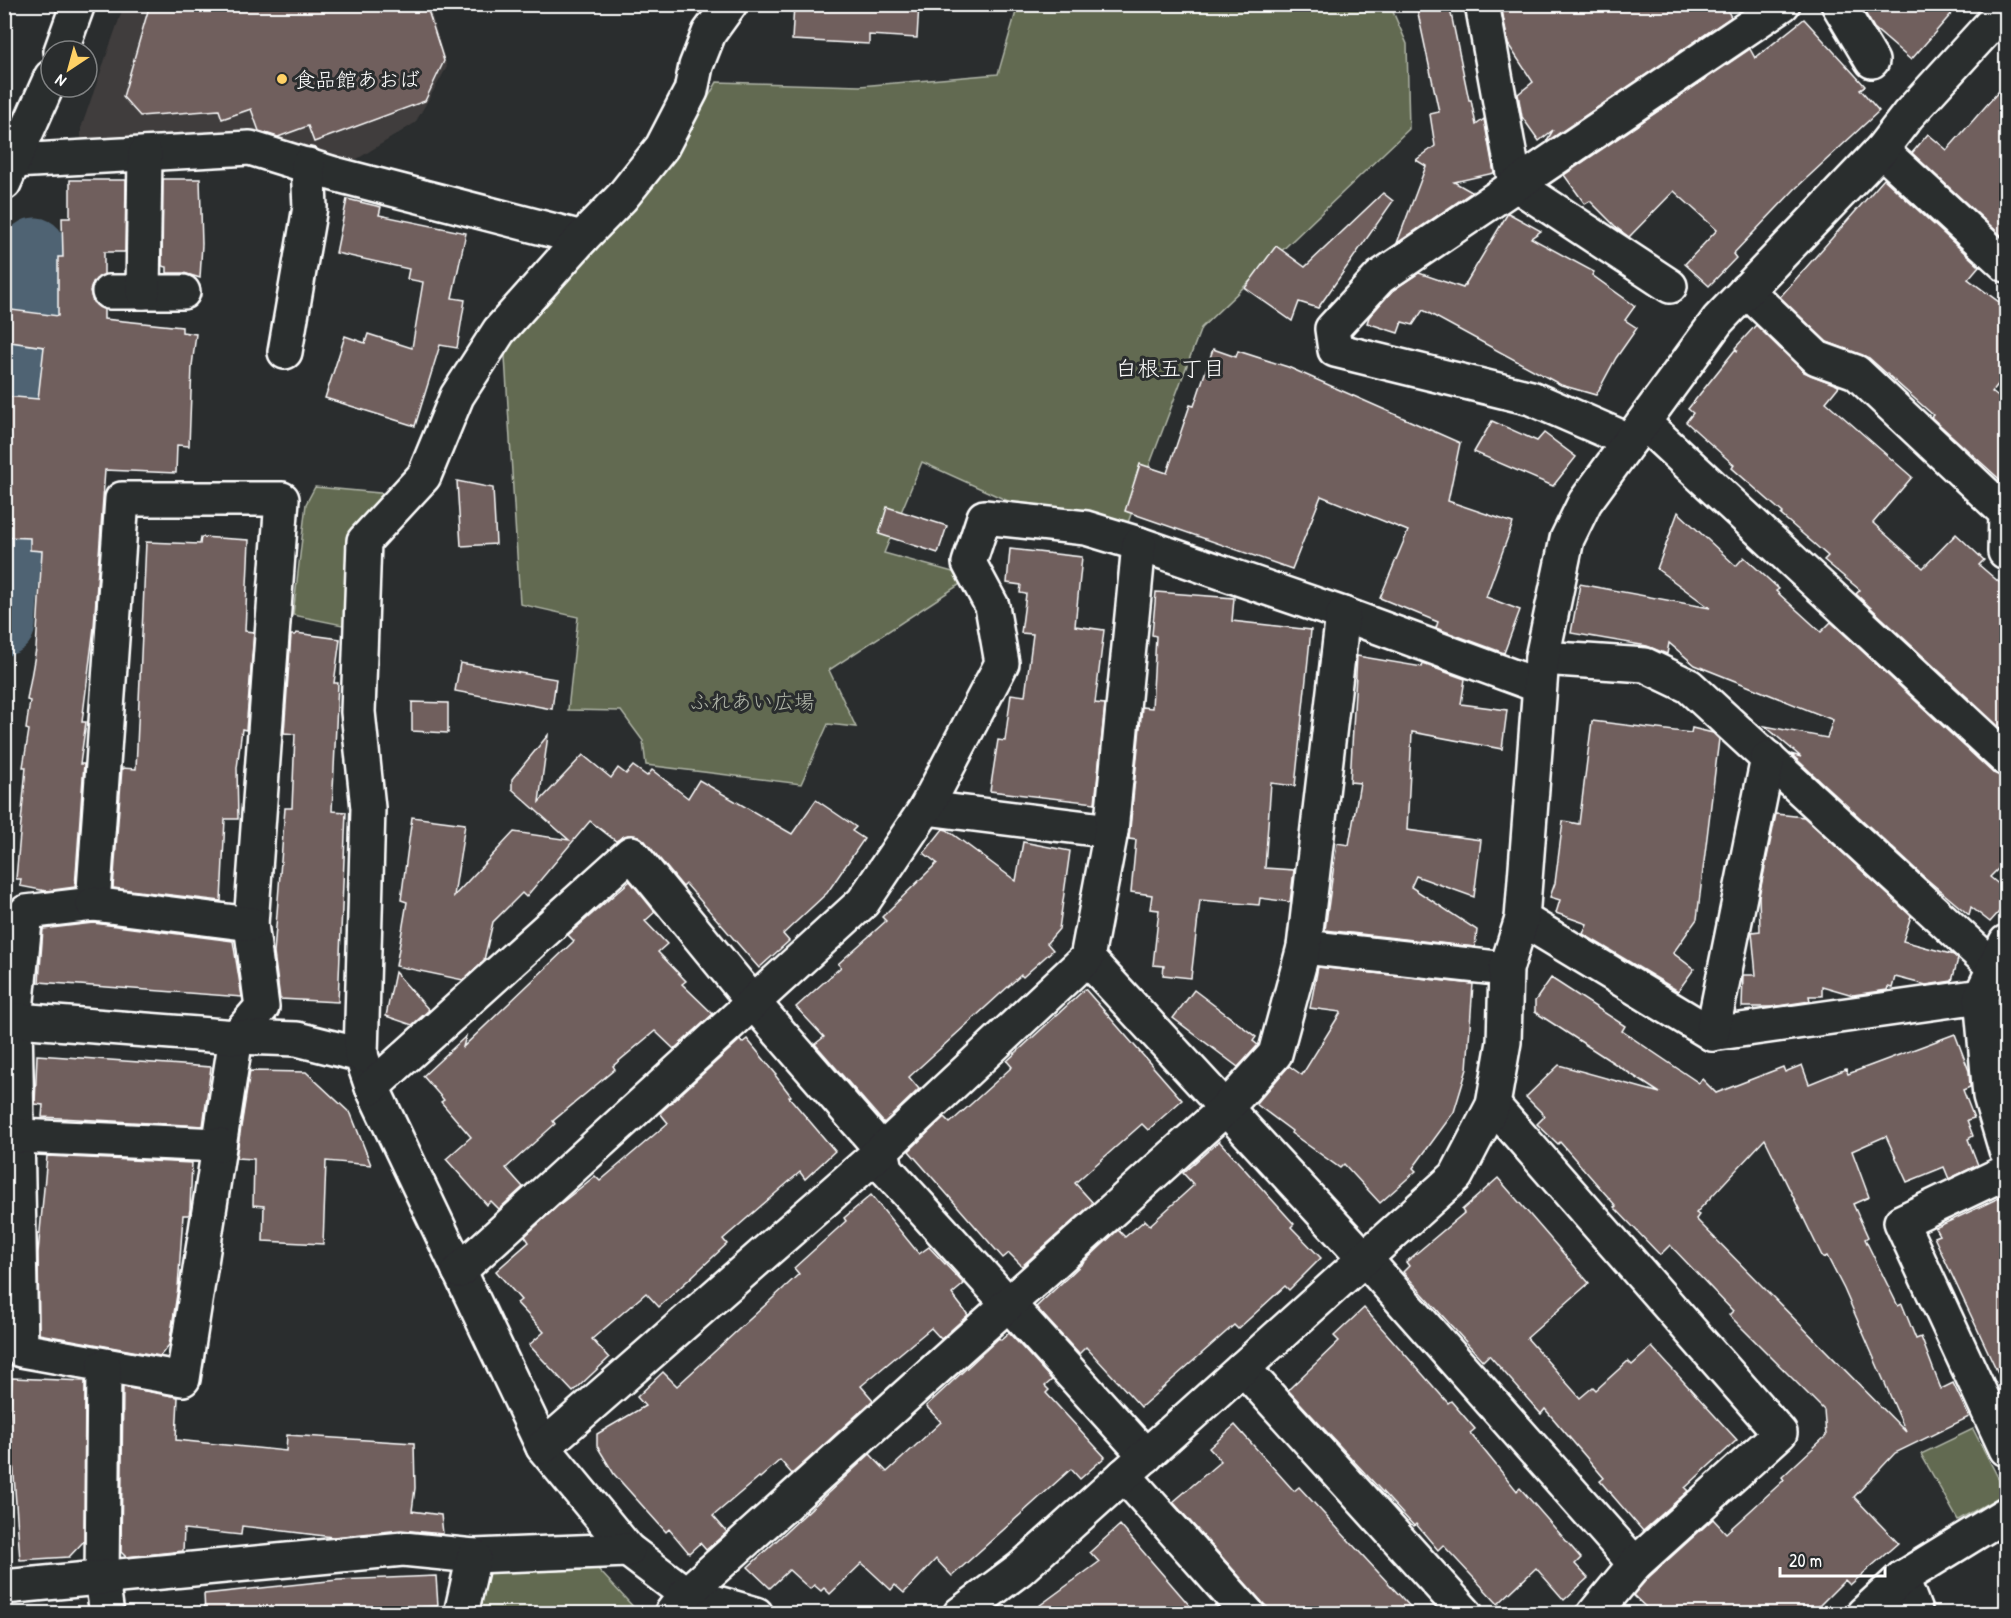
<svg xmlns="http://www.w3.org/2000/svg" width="2011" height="1618" viewBox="0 0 2011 1618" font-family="'Patrick Hand','Klee One',sans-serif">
	<rect width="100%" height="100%" fill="#2a2d2e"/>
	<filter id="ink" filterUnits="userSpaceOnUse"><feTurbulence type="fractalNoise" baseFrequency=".0167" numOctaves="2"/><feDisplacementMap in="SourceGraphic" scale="12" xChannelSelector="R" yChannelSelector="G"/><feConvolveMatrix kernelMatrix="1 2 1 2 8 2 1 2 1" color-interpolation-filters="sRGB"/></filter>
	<g filter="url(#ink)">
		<path fill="#3f3c3c" d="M124,5H429L447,67L415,123L346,166L81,146V128Z"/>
		<g fill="#626b51" stroke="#b0b5a8" stroke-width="1.5">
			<path d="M1018,5H1390L1407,44L1409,129L1201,328L1127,525L1019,506L922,462L884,553L971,577L829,670L856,727L828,724L801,784L646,765L643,741L621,711L568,710L578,617L520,604L504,340L599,243L666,169L717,82L860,86L998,74Z"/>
			<path d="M315,487L390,494L352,627L293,615L306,504Z"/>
			<path d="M1973,1429L2006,1493L1958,1520L1921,1454Z"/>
			<path d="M598,1569L639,1613L479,1614L487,1573Z"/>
		</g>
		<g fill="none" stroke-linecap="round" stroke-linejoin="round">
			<path stroke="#4f6473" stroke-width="63" d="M4,624L35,249"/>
		</g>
		<g fill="#705e5d" stroke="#fff" stroke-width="1.5" fill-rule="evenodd">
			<path d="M150,4H426L444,61L425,101L314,142L308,126L278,137L259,131L251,109L222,119L219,110L140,116L123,97Z"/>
			<path d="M794,4H919L917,38L869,35V44L792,40Z"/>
			<path d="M1416,4H1449L1469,100H1471L1476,125L1484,119L1494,173L1454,182L1472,192L1397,243L1426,166L1416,160L1435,146L1430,114L1439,112Z"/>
			<path d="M1501,4H1724L1731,17L1546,142L1553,130L1539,141L1522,117L1518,94L1533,82L1508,44Z"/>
			<path d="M1860,4H1960L1911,60L1874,28Z"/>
			<path d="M1804,19L1865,86L1860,89L1879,111L1795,189L1733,254L1736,258L1709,286L1685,264L1717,230L1674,191L1629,237L1617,228L1590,201L1585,204L1564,175L1750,49L1755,58Z"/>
			<path d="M2007,82V235L2004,238L1912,153L1928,134L1947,150Z"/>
			<path d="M163,179H200L202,244L200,278L184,273H167V267L162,266Z"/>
			<path d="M1884,179L1979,266L1968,279L2007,308V373L1992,392L2007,404V486L1931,417L1933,415L1869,358L1827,342L1780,297Z"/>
			<path d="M70,180H126L125,252H104V275L93,282L90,291L93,302L104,309V319L182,327V332L196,334L192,366L189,446L177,445L176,473L105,470L94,627L82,722H86L80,764H84L75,887L46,891L20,886L21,879H16L26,767H23L29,730L26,729L30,701L27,700L36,649L42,551L30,550V538L4,537V396L38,399L44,347L4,341V309L58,316V257H63L62,218H70Z"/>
			<path d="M1383,193L1393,201L1318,308L1299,302L1292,321L1245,288L1276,246L1305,267Z"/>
			<path d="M347,199L381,207L379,215L466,233L452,298L465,300L457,348L440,345L415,426L325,398L345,336L365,343L368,334L412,348L423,282L407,279L409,269L336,253Z"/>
			<path d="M1508,213L1541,231L1531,238L1594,272L1592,275L1635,306L1625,320L1637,328L1616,358L1596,395L1561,385L1423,310L1413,325L1402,322L1398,333L1367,323L1369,317L1392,291L1419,273L1463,288Z"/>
			<path d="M1756,325L1804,372L1839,386L1826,402L1912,477L1873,523L1923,568L1956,534L1984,560L1979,565L2007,589V734L1856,594L1860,590L1824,560L1828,556L1781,515L1783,513L1732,468L1734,465L1686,422L1693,413L1688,409L1735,350L1738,351L1735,348Z"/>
			<path d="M1213,349L1236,357L1238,351L1288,367L1460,443L1448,501L1513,523L1486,597L1520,610L1504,653L1436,628L1438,622L1380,598L1408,531L1321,496L1292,569L1125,511L1140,464L1167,473L1190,405L1194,406Z"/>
			<path d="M1492,421L1537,441L1544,433L1576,457L1553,486L1474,452Z"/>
			<path d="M457,481L493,488L496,544L461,546Z"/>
			<path d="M887,507L947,526L938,553L879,534Z"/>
			<path d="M1678,512L1736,566L1744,557L1779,589L1776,591L1821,632L1831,622L1993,773L2007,777V860L1990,877L2007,891V903L1990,922L1971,907L1969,915L1923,876L1791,754L1801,757L1765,726L1827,738L1833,720L1695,665L1669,643L1667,654L1647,646L1571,633L1580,584L1710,608L1657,569Z"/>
			<path d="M201,537L249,540L245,631L254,632L246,730L242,729L237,768L238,819H225L221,901L113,888L122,768L136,769L146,542L200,544Z"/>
			<path d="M1010,549L1082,557L1075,626L1104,630L1095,703L1105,704L1095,803L990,791L998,740L1005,741L1011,694L1025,696L1033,634L1021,633L1026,594L1020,593L1021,585L1007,583Z"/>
			<path d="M1156,592L1234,598L1232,621L1311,630L1295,786L1271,783L1268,824L1265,868L1294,870L1290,902L1260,898L1259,905L1200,900L1191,978L1163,975L1164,966L1153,965L1159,910L1150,909L1152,895L1131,892L1136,840L1129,839L1142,707L1152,708L1156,636L1152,635Z"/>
			<path d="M296,633L340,639L334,683H338L332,811L346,812L338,1002L280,999L274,953L285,808H292L295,734L284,733L291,635H295Z"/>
			<path d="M1357,656L1422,667L1423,664L1465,679L1461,704L1507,710L1502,749L1412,732L1407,830L1481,840L1474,897L1416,876L1411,887L1477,930L1475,947L1325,930L1337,843L1349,845L1360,783L1350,782Z"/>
			<path d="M460,663L556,679L552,709L455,691Z"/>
			<path d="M412,702L448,703V733L412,731Z"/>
			<path d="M1592,721L1691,733L1692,728L1713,733L1719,739L1697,919L1673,953L1694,969L1678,991L1583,934L1587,924L1556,913L1560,900L1550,897L1555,883L1563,821L1579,824Z"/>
			<path d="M548,735L539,802L583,755L611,778L618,768L626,774L633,766L647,776L652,770L688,798L699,780L792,834L816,800L856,827L852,831L864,839L827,893L783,934L789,941L759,968L686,884L683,887L645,841L638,836L628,835L616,841L590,821L526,897L522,893L493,922L484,960L463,980L396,966L407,902L401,900L412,817L465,824L454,896L514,832L569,840L512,789V779Z"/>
			<path d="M1776,814L1804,817L1911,916L1903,941L1954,955L1958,959L1952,981L1926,985L1895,977L1892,988L1888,987L1887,990L1853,995L1822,986V996H1809L1810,1001L1771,1007H1742L1743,975H1756L1752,932L1760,931L1759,896Z"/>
			<path d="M943,829L947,830L1016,881L1023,842L1070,851L1059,929L1047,943L1053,950L1023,977L1021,975L909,1077L919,1089L884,1123L815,1044L824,1037L796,1007L841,967L838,964L886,921L882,917L937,863L924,853Z"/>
			<path d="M630,881L655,912L645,921L667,944L658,952L686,981L682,984L713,1014L674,1049L655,1031L613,1066L615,1069L553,1121L555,1124L506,1168L523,1187L499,1209L491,1201L487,1205L446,1159L471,1137L441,1102L444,1100L423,1076L466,1036L463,1047L574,941L568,935Z"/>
			<path d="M93,923L233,941L242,997L39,982L43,929Z"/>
			<path d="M1318,967L1473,984L1467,1069L1454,1112L1413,1168L1416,1171L1380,1203L1344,1164L1340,1168L1291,1133L1292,1131L1256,1104L1289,1066L1302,1075L1341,1012L1310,1008Z"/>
			<path d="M395,972L429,1010L412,1025L386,1016Z"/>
			<path d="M1551,978L1625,1026L1622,1031L1699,1083L1702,1079L1716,1093L1783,1067L1785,1072L1802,1065L1809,1084L1846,1069L1848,1074L1955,1034L1969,1071L1970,1087L1963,1090L1974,1118L1967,1120L1973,1136L1968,1139L1978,1165L1949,1179L1944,1167L1907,1182L1886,1136L1852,1151L1869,1197L1853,1204L1868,1237L1865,1239L1898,1306L1902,1304L1916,1339L1921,1337L1941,1389L1953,1383L1969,1417L1895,1453L1854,1497L1898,1543L1850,1585L1845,1580L1811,1614H1653L1633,1595L1649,1577L1713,1519L1726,1533L1784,1480L1782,1477L1826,1436L1824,1410L1729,1315L1733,1311L1670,1245L1660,1255L1614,1207L1616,1206L1560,1142L1558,1144L1537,1124L1545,1116L1526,1097L1559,1065L1660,1093L1535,1012V1001ZM1765,1139L1823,1258L1827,1256L1844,1289L1906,1432L1696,1219L1699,1215L1696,1213Z"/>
			<path d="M1085,989L1182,1100L1148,1130L1142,1124L1075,1183L1093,1203L1022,1266L1009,1253L1003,1258L909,1151L944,1117L950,1123L1012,1067L1007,1061Z"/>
			<path d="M1194,990L1256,1037L1253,1041L1258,1045L1238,1067L1173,1018Z"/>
			<path d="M747,1039L776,1074L775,1075L791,1096L789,1097L835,1151L805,1179L800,1172L723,1239L727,1244L659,1307L646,1293L592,1339L609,1358L573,1392L529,1345L544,1332L517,1303L521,1300L496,1271L529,1242L525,1236L559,1205L595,1176L600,1181L668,1123L660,1113L740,1040L742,1043Z"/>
			<path d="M37,1055L211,1067L203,1126L42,1117L43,1105L35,1104Z"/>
			<path d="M250,1071L306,1072L351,1114L371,1165L326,1161L323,1244L263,1241L264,1206L253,1205L254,1159L236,1158Z"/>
			<path d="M1219,1141L1294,1224L1291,1227L1321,1258L1289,1290L1285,1286L1238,1329L1234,1325L1141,1407L1086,1347L1079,1354L1036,1307L1118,1230L1125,1237L1145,1220L1150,1225L1194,1185L1183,1173Z"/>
			<path d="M47,1156L192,1163L190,1209L189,1215H183L178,1288L169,1345L160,1356L39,1334L38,1253Z"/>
			<path d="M1498,1178L1589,1283L1527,1338L1580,1398L1593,1387L1596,1390L1628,1361L1632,1365L1652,1347L1737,1440L1685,1488L1688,1491L1643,1531L1600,1481L1604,1478L1545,1409L1541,1414L1489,1355L1483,1361L1403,1272L1409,1266L1406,1262L1464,1213L1462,1210Z"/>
			<path d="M2007,1194V1392L1934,1237L1939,1235L1935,1228Z"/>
			<path d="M871,1195L919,1254L929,1247L964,1284L952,1294L968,1315L941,1339L931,1328L861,1386L873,1400L792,1474L780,1460L760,1478L759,1477L713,1516L727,1532L706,1550L700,1543L689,1553L669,1529L666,1532L614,1474L597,1446V1434L645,1406L637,1397L663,1372L677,1386L799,1274L794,1268L846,1221L844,1218Z"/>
			<path d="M1364,1308L1448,1403L1451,1401L1475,1429L1470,1433L1517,1491L1520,1488L1581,1558L1575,1564L1588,1578L1564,1600L1536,1568L1498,1604L1443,1545L1438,1550L1416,1524L1414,1526L1288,1390L1339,1341L1334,1336Z"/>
			<path d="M1009,1333L1052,1380L1045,1386L1049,1390L1046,1393L1105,1457L1080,1479L1071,1469L952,1576L936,1559L904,1593L895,1585L891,1590L862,1563L830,1594L824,1588L821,1591L814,1585L810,1589L789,1570L770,1588L748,1567L870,1454L887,1472L941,1422L926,1406L999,1338L1001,1340Z"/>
			<path d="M12,1378L85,1381L84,1541L69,1557L20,1560L13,1461H7Z"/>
			<path d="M123,1387L178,1397L176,1440L286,1451L287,1435L414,1443L415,1488L412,1511L441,1515L443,1534L401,1530L333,1537L242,1526L241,1535L184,1529L183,1551L126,1557L121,1552Z"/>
			<path d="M1235,1425L1294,1491L1299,1487L1417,1614H1274L1263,1603L1173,1502L1221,1461L1209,1448Z"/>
			<path d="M1120,1525L1197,1614H1028L1099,1562L1090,1552Z"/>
			<path d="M436,1576L438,1606L423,1607L424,1614H205L204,1594L338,1580Z"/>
		</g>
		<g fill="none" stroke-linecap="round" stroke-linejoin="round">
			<defs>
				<g id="minor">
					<path d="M1482,4L1515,184L1670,286"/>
					<path d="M1838,4L1872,61"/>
					<path d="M61,51L78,4"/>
					<path d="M1881,150L2006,265"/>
					<path d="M14,161L250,148L334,174L582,238"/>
					<path d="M4,183L51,77"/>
					<path d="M1746,290L1817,358L1856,372L2006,513L2005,552"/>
					<path d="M109,292H183"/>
					<path d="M143,292L145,154"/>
					<path d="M285,352L310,207L308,165"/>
					<path d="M1644,423L2006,759"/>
					<path d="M1630,441L1531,398L1335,350L1332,329L1380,277L1783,4"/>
					<path d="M122,499H282L251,924L262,1007L236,1037L183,1379L21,1350L15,1020L26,912L93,904Z"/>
					<path d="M1542,658L1645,665L1689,686L1995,968"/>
					<path d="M926,808L1111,831"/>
					<path d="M93,904L251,924"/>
					<path d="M1522,919L1712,1034L1981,996"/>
					<path d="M2006,942L1981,996L1990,1096L2006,1150"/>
					<path d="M1304,947L1506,969"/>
					<path d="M1087,958L1366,1260L1635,1564"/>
					<path d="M4,1019L236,1037L297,1039L361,1055L372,1087L543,1447L628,1550L686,1594L756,1614"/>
					<path d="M1712,1034L1768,758"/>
					<path d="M361,1055L368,808L358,712L364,541L424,476L457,396L499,331L582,238L622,197L662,147L691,91L696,66L709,33L730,4"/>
					<path d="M372,1087L631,853L752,1001L882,1150L886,1169L1146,1456"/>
					<path d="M1493,1105L1780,1433L1635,1564L1594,1614"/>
					<path d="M19,1136L219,1145"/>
					<path d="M2006,1172L1901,1222L2006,1449"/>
					<path d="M459,1271L863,902L926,808L1002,663L992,606L969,563L984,517L1086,528L1139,544L1343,614L1539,686"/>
					<path d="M104,1366L102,1579L107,1614"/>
					<path d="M1243,1368L1466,1614"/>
					<path d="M543,1447L882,1150L1087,958L1111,831L1139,544"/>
					<path d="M1124,1475L1248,1614"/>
					<path d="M1902,1578L1916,1614"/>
					<path d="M4,1587L403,1549L474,1556L628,1550"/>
					<path d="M461,1614L474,1556"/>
					<path d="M671,1614L686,1594L1226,1108L1275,1054L1304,947L1343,614"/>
					<path d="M960,1614L1020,1569L1456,1176L1493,1105L1504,1042L1506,969L1522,919L1542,658L1567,539L1585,502L1718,320L1881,150L1908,115L2006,8"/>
					<path d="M1863,1614L1902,1578L2006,1514"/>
				</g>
			</defs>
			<use href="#minor" stroke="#fff" stroke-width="38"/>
			<use href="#minor" stroke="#2a2d2e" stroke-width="33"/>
		</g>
	</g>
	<circle fill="#ffd166" stroke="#2a2d2e" stroke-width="2" cx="282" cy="79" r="6"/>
	<g text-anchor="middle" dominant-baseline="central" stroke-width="6" stroke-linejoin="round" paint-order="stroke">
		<g font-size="21" fill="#fff" stroke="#2a2d2e" text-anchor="start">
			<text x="294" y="79">食品館あおば</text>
		</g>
		<g font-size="21" fill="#b0b5a8" stroke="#2a2d2e">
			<text x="752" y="701">ふれあい広場</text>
		</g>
		<g font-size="22" fill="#fff" stroke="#2a2d2e">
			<text x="1170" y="368">白根五丁目</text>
		</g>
	</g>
	<rect width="2011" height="1618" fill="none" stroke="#2a2d2e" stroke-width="24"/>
	<rect x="12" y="12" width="1987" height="1594" fill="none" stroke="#fff" stroke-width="2" filter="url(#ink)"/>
	<g transform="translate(69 69) rotate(216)"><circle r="28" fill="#2a2d2e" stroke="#7f8182" stroke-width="1.5"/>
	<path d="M0-4.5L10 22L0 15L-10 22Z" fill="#ffd166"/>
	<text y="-9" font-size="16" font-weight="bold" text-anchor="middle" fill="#ffffff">N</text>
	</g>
	<path d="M1780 1567v9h105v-9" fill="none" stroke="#ffffff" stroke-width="3"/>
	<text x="1789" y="1567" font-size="18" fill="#ffffff" stroke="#2a2d2e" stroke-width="4.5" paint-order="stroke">20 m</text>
</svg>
